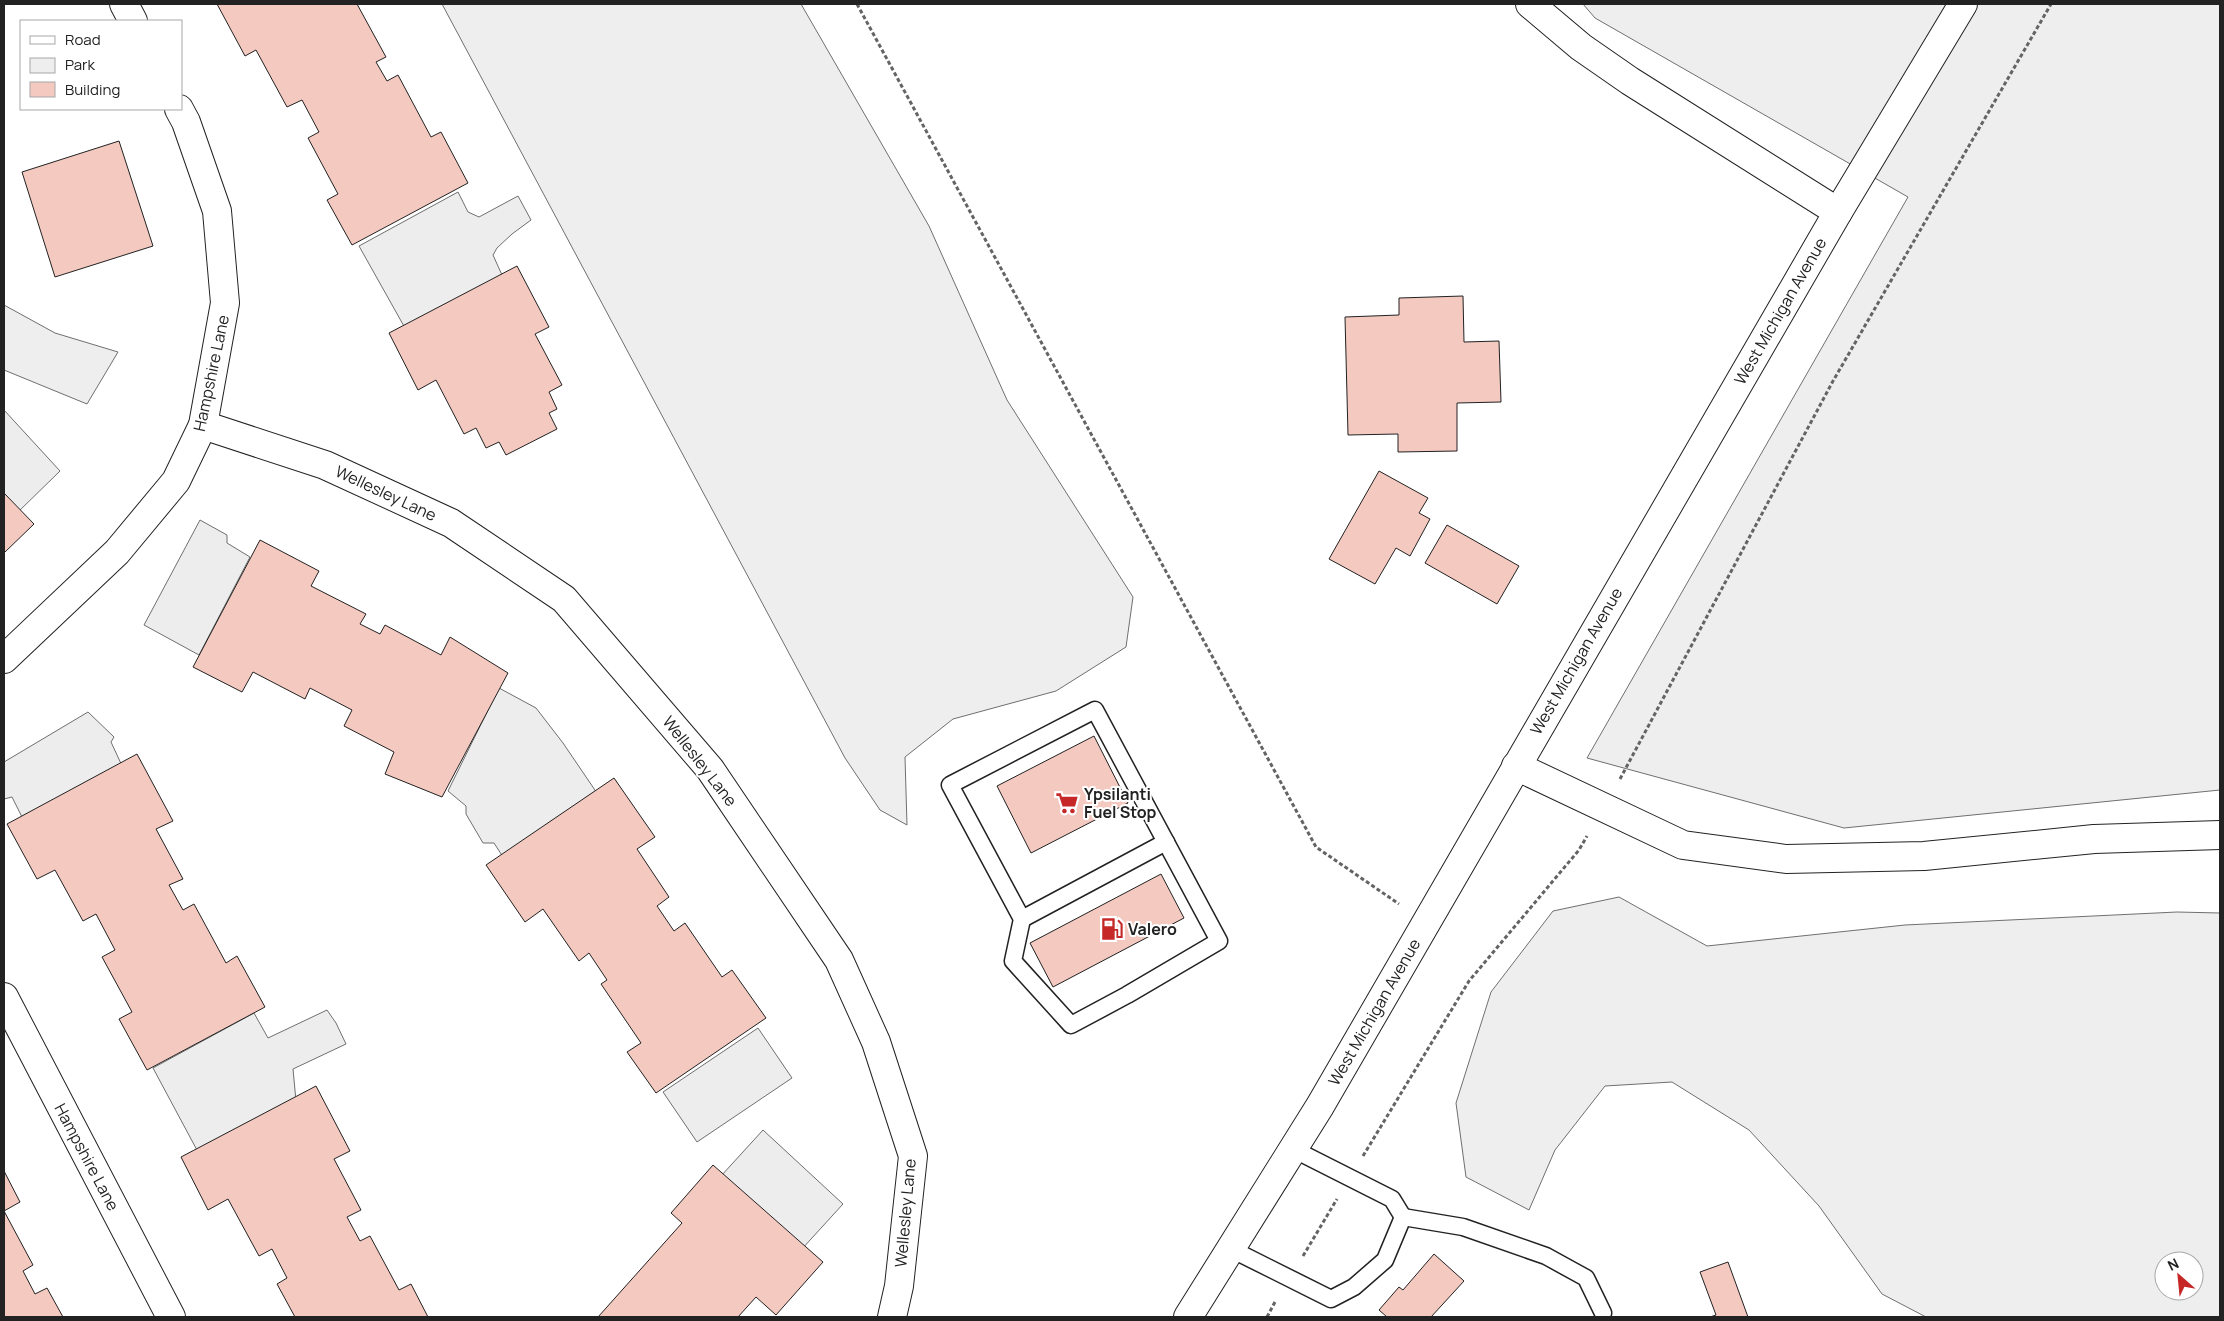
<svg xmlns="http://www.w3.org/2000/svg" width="2224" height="1321" viewBox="0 0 2224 1321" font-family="Manrope,sans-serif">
	<rect width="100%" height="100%" fill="#fff"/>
	<g fill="#eee" stroke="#6f6f6f" fill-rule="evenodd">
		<path d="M442,4H801L929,226L1007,400L1133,597L1126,647L1056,691L953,719L905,757L907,825L880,810L845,758Z"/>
		<path d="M1583,4H2220V790L1844,828L1587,758L1908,197L1595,18Z"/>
		<path d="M4,305L55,333L118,352L87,404L4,370Z"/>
		<path d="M1619,897L1707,946L1905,925L2177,912L2220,913V1317H1926L1882,1294L1819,1206L1749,1130L1672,1082L1605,1086L1555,1150L1529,1210L1466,1177L1456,1103L1491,992L1553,911ZM2164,1261H2194V1291H2164Z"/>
	</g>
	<g fill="#ededed" stroke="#6f6f6f">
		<path d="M458,192L468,212L479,217L518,196L531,220L512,234L497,248L493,255L502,275L405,328L359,246Z"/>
		<path d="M4,410L60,471L17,513L4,500Z"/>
		<path d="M200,520L227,535V543L250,557L199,655L144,625Z"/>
		<path d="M499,688L536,708L563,743L599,796L505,860L494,843H483L466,814V806L448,791Z"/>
		<path d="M88,712L114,737L111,742L124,770L25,823L12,797L4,799V762Z"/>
		<path d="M327,1010L336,1023L346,1044L293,1069L296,1101L198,1152L153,1068L254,1013L268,1038Z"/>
		<path d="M758,1028L792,1078L697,1142L663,1092Z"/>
		<path d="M763,1130L843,1204L801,1250L721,1176Z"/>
	</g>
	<g fill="#f3c9c0" stroke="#222">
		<path d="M217,4H357L386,57L376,62L387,81L398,75L431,137L441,132L468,183L352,245L327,200L338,194L308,138L319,132L302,100L287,107L256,50L245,56Z"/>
		<path d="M119,141L153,246L55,277L22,172Z"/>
		<path d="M517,266L549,327L535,334L562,385L549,392L557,409L549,413L557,429L506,455L499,442L486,448L476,428L464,434L436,380L418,390L389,333Z"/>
		<path d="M1463,296L1464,342L1499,341L1501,402L1457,403V451L1398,452V434L1348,435L1345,317L1399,315V298Z"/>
		<path d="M1379,471L1428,498L1419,513L1430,519L1410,556L1396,548L1375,584L1329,559Z"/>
		<path d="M4,493L34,524L4,553Z"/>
		<path d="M1447,525L1519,566L1497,604L1425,563Z"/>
		<path d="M260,540L319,571L311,586L366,614L360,624L380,634L385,625L441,655L450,637L508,673L442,797L385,774L394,752L344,726L352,710L310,688L305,699L253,672L242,692L193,667Z"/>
		<path d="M1094,736L1128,803L1031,853L997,786Z"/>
		<path d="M137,754L173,821L156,829L183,879L169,885L183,910L194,904L226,963L237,956L265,1007L147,1070L119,1019L132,1012L102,957L115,950L96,914L83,921L55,870L37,879L7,824Z"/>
		<path d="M614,778L655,837L637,849L669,897L657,906L674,931L685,923L722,977L732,970L766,1018L656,1093L627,1052L641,1043L601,984L607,980L589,953L579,961L543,909L525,922L486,865Z"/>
		<path d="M1161,874L1184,918L1053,987L1030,943Z"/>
		<path d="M316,1086L350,1151L334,1159L361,1210L347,1217L360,1241L370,1236L399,1290L411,1284L428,1317H295L277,1284L287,1278L272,1249L259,1256L228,1199L208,1210L181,1157Z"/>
		<path d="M713,1165L823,1262L776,1315L756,1297L738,1317H598L682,1223L671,1213Z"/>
		<path d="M4,1171L20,1202L4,1211L33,1265L23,1271L35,1294L47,1288L63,1317H4Z"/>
		<path d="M1434,1254L1464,1281L1431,1317H1387L1379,1310L1399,1287L1403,1290Z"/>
		<path d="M1728,1262L1748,1317H1710L1716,1315L1700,1272Z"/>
	</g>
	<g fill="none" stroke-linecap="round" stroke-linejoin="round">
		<defs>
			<g id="lane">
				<path d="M1095,710L1219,941L1127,995L1071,1025L1013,961L1022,919L950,785Z"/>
				<path d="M1022,919L1166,842"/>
				<path d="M1403,1217L1463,1227L1546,1256L1586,1278L1603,1313"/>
				<path d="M1231,1249L1331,1299L1354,1287L1385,1260L1403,1217L1392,1199L1293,1149"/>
			</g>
			<g id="street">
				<path d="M124,4L133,21"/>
				<path d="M203,425L325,465L451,523L564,599L710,769L839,960L876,1042L913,1156L899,1286L892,1317"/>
				<path d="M4,659L117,552L176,481L203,425L225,303L217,211L186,122L179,109"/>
				<path d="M4,997L171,1317"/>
			</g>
			<g id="highway">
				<path d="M1530,4L1581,47L1630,81L1838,212"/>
				<path d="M1516,766L1683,845L1786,859L1924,856L2094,839L2220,835"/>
				<path d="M1188,1317L1320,1106L1838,212L1963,4"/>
			</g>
		</defs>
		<use href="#lane" stroke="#222" stroke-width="19"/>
		<use href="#street" stroke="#222" stroke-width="30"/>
		<use href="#highway" stroke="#222" stroke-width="30"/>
		<g stroke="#646464" stroke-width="3" stroke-dasharray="4 2.5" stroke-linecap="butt">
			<path d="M857,4L1316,847L1399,904"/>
			<path d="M1620,779L1833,381L2051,4"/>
			<path d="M1363,1156L1469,981L1579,850L1587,836"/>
			<path d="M1303,1256L1337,1199"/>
			<path d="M1267,1317L1276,1300"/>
		</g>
		<use href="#lane" stroke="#fff" stroke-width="16"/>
		<use href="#street" stroke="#fff" stroke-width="28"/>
		<use href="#highway" stroke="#fff" stroke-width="28"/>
	</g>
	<defs>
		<symbol id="supermarket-bare" viewBox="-9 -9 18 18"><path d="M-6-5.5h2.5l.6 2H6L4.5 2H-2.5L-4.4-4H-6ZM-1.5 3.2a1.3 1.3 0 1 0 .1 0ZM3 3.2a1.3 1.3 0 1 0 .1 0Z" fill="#c62828" stroke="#fff" stroke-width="2.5" paint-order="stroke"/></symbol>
		<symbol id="fuel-bare" viewBox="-9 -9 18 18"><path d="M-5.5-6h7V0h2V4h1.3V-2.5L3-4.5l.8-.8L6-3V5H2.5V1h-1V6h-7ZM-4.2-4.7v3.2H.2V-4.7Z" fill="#c62828" stroke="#fff" stroke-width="2.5" paint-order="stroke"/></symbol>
	</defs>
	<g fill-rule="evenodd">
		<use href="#supermarket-bare" x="1051" y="787" width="32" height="32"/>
		<use href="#fuel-bare" x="1096" y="913" width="32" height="32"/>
	</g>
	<g text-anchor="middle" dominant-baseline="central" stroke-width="4" stroke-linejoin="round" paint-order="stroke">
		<g font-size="16" fill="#222" stroke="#fff">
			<text transform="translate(1780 311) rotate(-60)">West Michigan Avenue</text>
			<text transform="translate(211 373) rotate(-78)">Hampshire Lane</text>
			<text transform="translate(386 493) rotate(25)">Wellesley Lane</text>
			<text transform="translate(1576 661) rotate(-60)">West Michigan Avenue</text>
			<text transform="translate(700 761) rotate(52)">Wellesley Lane</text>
			<text transform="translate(1374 1012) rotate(-60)">West Michigan Avenue</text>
			<text transform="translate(87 1157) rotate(62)">Hampshire Lane</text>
			<text transform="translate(905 1213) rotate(-85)">Wellesley Lane</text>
		</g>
		<g font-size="16" font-weight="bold" fill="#222" stroke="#fff" text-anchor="start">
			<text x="1084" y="794">Ypsilanti<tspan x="1084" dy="18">Fuel Stop</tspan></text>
			<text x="1128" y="929">Valero</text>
		</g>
	</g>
	<rect width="2224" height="1321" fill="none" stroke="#222222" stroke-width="10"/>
	<rect x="20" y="20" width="162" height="90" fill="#ffffff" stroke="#a7a7a7"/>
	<rect x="30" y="36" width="25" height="8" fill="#ffffff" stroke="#a7a7a7"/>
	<text x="65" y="45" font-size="15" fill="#222222">Road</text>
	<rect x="30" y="58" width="25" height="15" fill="#eeeeee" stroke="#a7a7a7"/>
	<text x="65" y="70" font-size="15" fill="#222222">Park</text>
	<rect x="30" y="82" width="25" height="15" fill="#f3c9c0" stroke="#a7a7a7"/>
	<text x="65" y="95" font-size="15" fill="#222222">Building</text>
	<g transform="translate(2179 1276) rotate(333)"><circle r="24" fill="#ffffff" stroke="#a7a7a7"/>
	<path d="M0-4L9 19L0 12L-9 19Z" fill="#c62828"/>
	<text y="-8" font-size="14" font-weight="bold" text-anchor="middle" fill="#222222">N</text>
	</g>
</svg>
